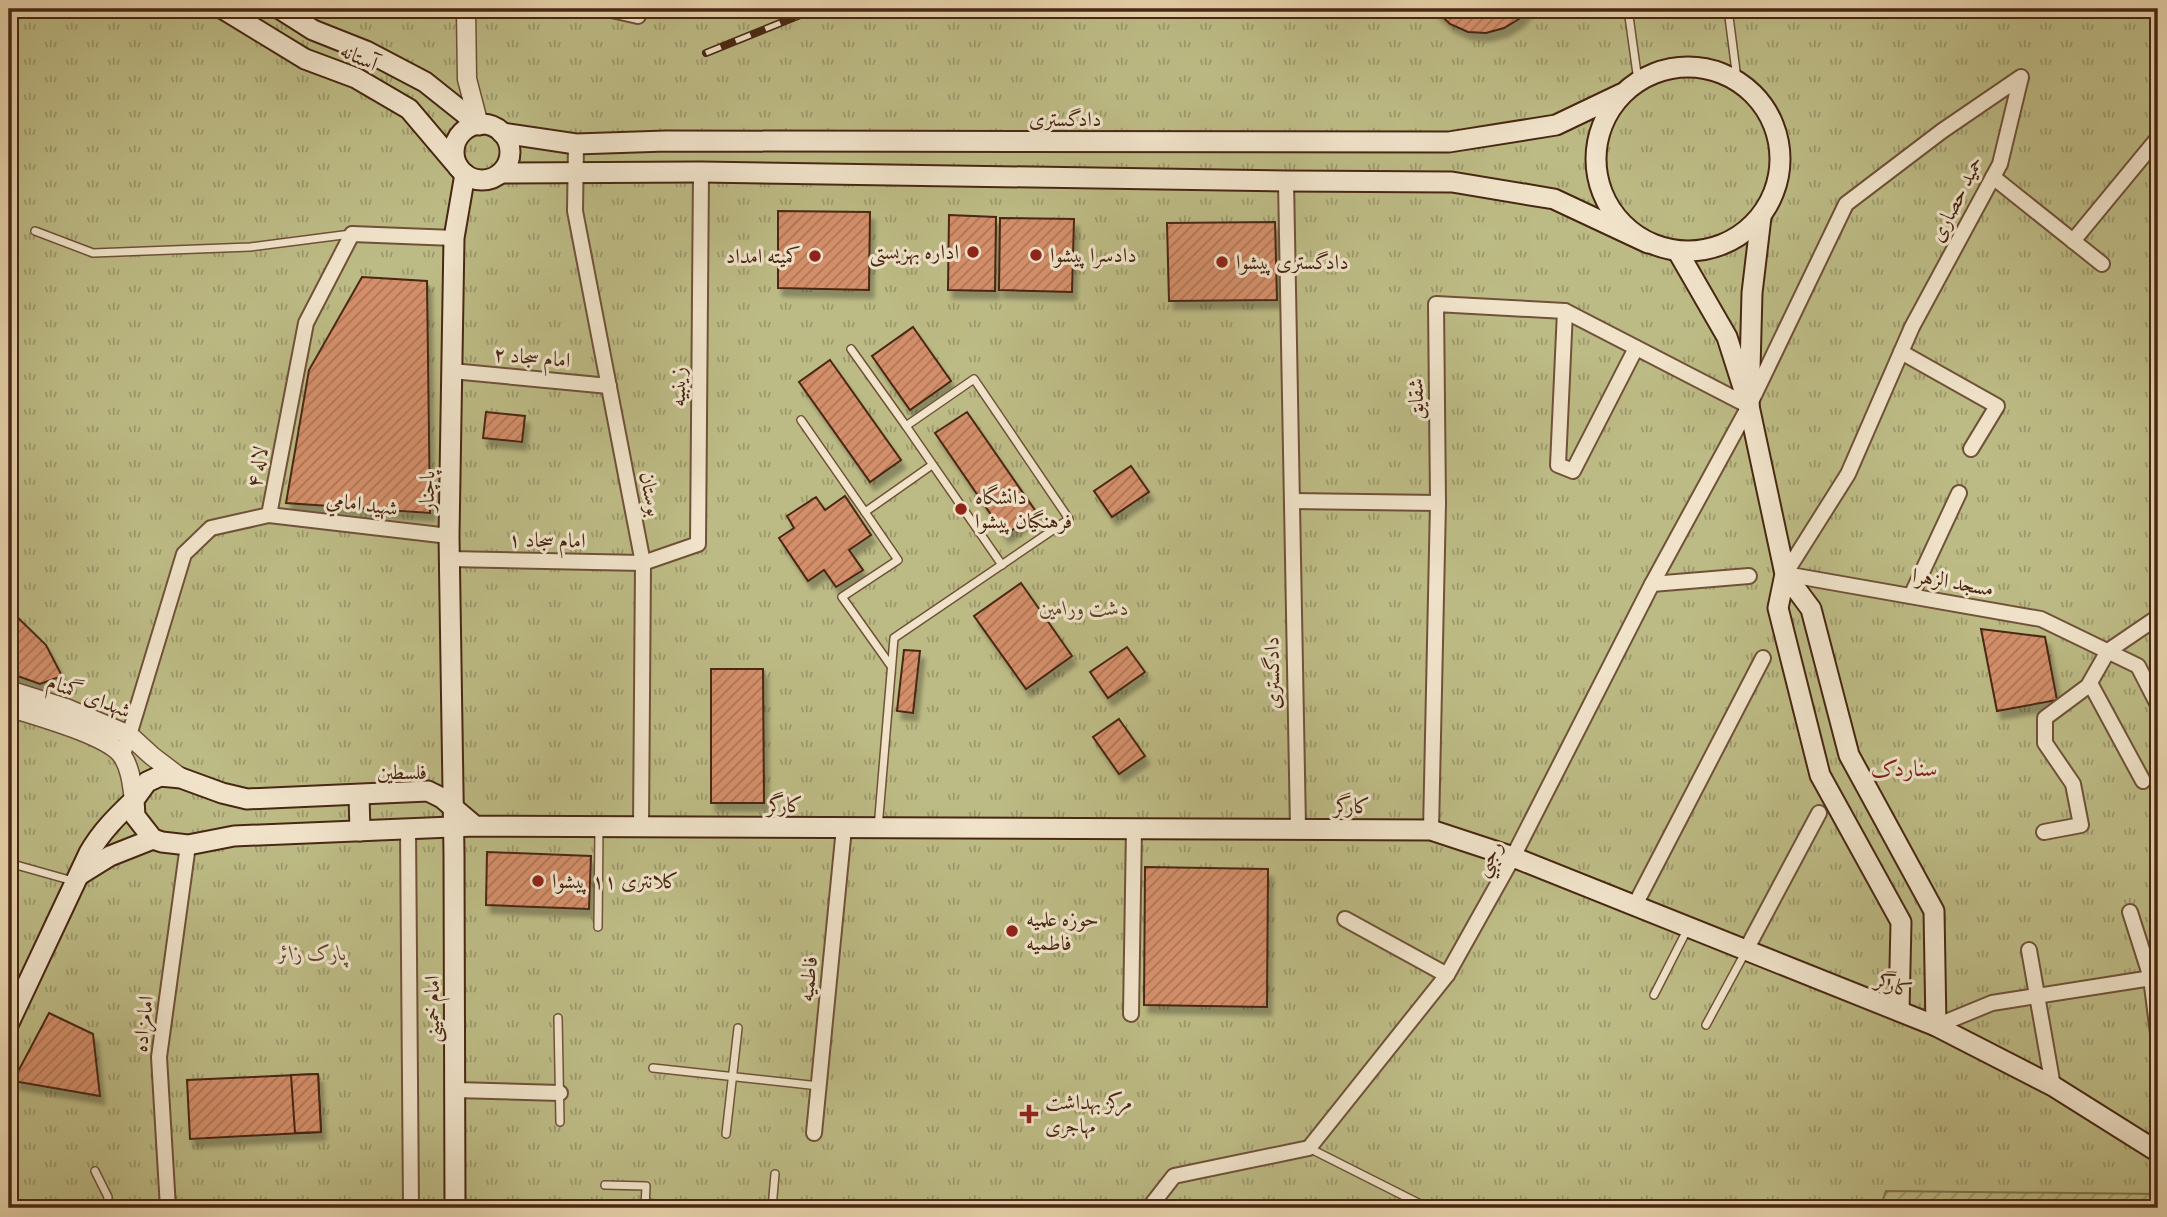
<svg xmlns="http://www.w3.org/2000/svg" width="2167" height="1217" viewBox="0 0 2167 1217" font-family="'IM FELL French Canon',Amiri,serif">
	<defs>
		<pattern id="park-tufts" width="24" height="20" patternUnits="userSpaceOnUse" patternTransform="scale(1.75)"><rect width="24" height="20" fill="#bdbb85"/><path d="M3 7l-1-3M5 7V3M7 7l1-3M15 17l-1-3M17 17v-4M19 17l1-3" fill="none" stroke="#9c986b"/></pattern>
		<pattern id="garden-furrows" width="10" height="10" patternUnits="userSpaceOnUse" patternTransform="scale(1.75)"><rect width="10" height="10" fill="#bdbb85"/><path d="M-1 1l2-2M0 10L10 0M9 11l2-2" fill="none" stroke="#9c986b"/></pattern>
		<pattern id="building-hatch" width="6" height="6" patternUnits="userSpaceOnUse" patternTransform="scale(1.75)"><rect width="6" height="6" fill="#d48f6a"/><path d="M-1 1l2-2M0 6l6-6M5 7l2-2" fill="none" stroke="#ae7556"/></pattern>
		<filter id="shadow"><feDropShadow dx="4.5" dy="8" stdDeviation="2" flood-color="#0004"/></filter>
	</defs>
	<rect width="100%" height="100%" fill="#e8d4ad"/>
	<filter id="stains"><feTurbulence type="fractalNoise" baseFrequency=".00286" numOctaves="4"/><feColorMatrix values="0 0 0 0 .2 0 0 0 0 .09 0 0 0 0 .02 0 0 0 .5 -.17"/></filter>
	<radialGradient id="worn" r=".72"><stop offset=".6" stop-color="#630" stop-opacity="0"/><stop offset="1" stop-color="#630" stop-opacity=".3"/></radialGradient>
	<rect fill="url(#park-tufts)" stroke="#82714c" stroke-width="2" x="9" y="9" width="2149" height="1199"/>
	<path fill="url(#garden-furrows)" stroke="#82714c" stroke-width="2" d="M1886,1191L2158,1194V1208H1880Z"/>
	<g fill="url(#building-hatch)" stroke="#482712" stroke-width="2" filter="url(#shadow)">
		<path d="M1434,9H1527L1519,19L1504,28L1486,33L1468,32L1450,24Z"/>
		<path d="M778,211L870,212L869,290L778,288Z"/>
		<path d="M949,215L996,217L995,291L948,290Z"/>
		<path d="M1000,218L1074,219L1072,292L999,290Z"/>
		<path d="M1275,222L1277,300L1169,301L1167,223Z"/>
		<path d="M362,277L427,281L430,513L286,503L309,370Z"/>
		<path d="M913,327L951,381L910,410L872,356Z"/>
		<path d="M830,360L901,460L870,482L799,382Z"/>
		<path d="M486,412L525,416L522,442L483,438Z"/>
		<path d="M967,412L1037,513L1005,535L935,433Z"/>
		<path d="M1131,466L1149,492L1112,517L1094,491Z"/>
		<path d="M845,496L871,535L849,550L863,570L836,587L824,570L808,581L779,538L794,528L787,516L816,497L825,510Z"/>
		<path d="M1021,583L1072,656L1026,689L974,616Z"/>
		<path d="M9,609L46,645L62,676L40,684L9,673Z"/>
		<path d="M1981,629L2045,637L2057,700L1997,711Z"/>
		<path d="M1127,647L1145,672L1108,698L1090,672Z"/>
		<path d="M904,650L920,651L913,713L897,711Z"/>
		<path d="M711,669H763L764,803H711Z"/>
		<path d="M1119,719L1145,756L1119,774L1093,737Z"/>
		<path d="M487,852L591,856L589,909L486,905Z"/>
		<path d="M1145,867L1268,869L1267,1007L1144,1005Z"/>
		<path d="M49,1013L93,1034L100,1096L13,1081Z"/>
		<path d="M318,1074L321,1132L190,1139L187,1080Z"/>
		<path d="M318,1074L321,1132L295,1133L291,1075Z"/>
	</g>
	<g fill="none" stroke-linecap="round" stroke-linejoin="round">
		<defs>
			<g id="service">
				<path d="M1628,9L1638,81"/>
				<path d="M1728,9L1737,79"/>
				<path d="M35,231L93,253L250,247L351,234"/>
				<path d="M851,349L906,426L974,379L1069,519L894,638L878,828"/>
				<path d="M801,420L865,512L932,465"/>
				<path d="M906,426L1002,565"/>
				<path d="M865,512L898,560L842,597L891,666"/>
				<path d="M9,863L73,881"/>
				<path d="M598,927L599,828"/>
				<path d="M1654,995L1688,928"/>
				<path d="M558,1018L560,1122"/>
				<path d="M1706,1025L1746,951"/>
				<path d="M653,1068L819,1086"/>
				<path d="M726,1134L738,1028"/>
				<path d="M1309,1148L1428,1208"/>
				<path d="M95,1171L108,1197L107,1208"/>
				<path d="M605,1185L646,1186L645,1208"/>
				<path d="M645,1203L695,1208"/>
				<path d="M772,1208L775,1174"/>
			</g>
			<g id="minor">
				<path d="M607,9L638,16"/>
				<path d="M576,144L575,211L643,563L641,827"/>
				<path d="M1993,177L2102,264"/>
				<path d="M1286,181L1298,828"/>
				<path d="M2073,241L2158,138"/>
				<path d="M1565,311L1558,465L1573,471L1636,348"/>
				<path d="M1901,352L1997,406L1971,449"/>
				<path d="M452,371L609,386"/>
				<path d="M1292,501L1438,503"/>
				<path d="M269,515L449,536"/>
				<path d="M450,559L643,563L698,544L701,172"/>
				<path d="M1652,584L1749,576"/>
				<path d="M1911,596L1959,493"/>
				<path d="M2090,683L2143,781"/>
				<path d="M123,755L184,554L211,528L269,515L306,323L352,234L454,238"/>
				<path d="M408,829L411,1208"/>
				<path d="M1431,830L1438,503L1436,304L1565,311L1749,406"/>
				<path d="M2044,832L2081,825L2073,784L2045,743V718L2088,686L2108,651L2158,617"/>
				<path d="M1635,905L1763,658"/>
				<path d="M2130,912L2151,978L2158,1033"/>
				<path d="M1345,919L1447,975"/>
				<path d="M1746,950L1819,813"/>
				<path d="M2029,950L2053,1086"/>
				<path d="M1131,1014L1134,828"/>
				<path d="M1936,1026L1992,1003L2158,977"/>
				<path d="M455,1090L560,1093"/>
				<path d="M814,1133L844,828"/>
				<path d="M168,1208L159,1057L188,845"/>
				<path d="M1149,1208L1174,1176L1309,1148L1447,975L1513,857L1652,584L1749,406L1846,204L1942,131L2021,77L2000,164L1912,327L1848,474L1785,574L2041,619L2138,666L2158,705"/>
			</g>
			<g id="tertiary">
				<path d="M466,9L467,79L479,125"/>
				<path d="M9,690L66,708L129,735L152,756L181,778"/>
				<path d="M9,707C35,716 110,735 123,757C131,770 132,786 134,800"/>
			</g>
			<g id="secondary">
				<path d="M223,9L305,59L356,78L409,109L459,168"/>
				<path d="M280,9L313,30L366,51L425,82L479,125"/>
				<circle cx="1688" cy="159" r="92"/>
				<circle cx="482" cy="152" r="28"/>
				<path d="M502,133L576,144L666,141L1449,142L1556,125L1621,94"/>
				<path d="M501,173L701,172L1286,181L1452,182L1554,199L1648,243"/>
				<path d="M1678,252L1727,337L1749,406L1752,293L1761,217"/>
				<path d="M1749,406L1785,574L1778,608L1820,775L1901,922L1899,1011"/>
				<path d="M1785,574L1811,609L1849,755L1934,911L1936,1026"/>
				<path d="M359,795L360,831"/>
				<path d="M475,826L442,798L428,791L247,799L222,793L181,778L160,776L147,782L134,800L135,816L153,839L162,842L188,845L234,836L475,826L1431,830L1513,857L1936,1026L2053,1086L2158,1152"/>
				<path d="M81,874L110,856L153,839"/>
				<path d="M9,1023L89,853C101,832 117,816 134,800"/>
				<path d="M455,1208L454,854L449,536L454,238L465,174"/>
			</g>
		</defs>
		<use href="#service" stroke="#705239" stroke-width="10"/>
		<use href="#minor" stroke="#705239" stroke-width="18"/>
		<use href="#tertiary" stroke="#705239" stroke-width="21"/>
		<use href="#secondary" stroke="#482712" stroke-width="23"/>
		<use href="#service" stroke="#f0e3ca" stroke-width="7"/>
		<use href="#minor" stroke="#f0e3ca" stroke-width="14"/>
		<use href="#tertiary" stroke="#f0e3ca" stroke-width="18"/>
		<use href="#secondary" stroke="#f0e3ca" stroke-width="19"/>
		<defs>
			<path id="rail" d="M706,53L815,9"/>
		</defs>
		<use href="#rail" stroke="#482712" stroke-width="8"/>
		<use href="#rail" stroke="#f0e3ca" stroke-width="5" stroke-dasharray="16" stroke-linecap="butt"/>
	</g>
	<g fill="#8f2418" stroke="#f0e3ca" stroke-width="2.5">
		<circle cx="973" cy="252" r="7"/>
		<circle cx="1036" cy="255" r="7"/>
		<circle cx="815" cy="256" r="7"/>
		<circle cx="1222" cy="262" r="7"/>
		<circle cx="961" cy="509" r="7"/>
		<circle cx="538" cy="881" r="7"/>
		<circle cx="1012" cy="931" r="7"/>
		<path d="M1025.5 1103.5h7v7h7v7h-7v7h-7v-7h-7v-7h7z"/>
	</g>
	<g text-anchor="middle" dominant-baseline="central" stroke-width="6" stroke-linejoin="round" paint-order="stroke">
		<g font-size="21" fill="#482712" stroke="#f0e3ca">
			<text transform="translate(359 57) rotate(25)">آستانه</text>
			<text x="1065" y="119">دادگستری</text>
			<text transform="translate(1956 199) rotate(-63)">حمید حصاری</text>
			<text transform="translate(532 357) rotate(5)">امام سجاد ۲</text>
			<text transform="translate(678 387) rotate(-90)">زينبيه</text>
			<text transform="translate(1416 399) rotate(-91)">شقايق</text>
			<text transform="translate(257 467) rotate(-79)">لاله ۴</text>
			<text transform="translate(427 491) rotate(-89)">پاچنار</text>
			<text transform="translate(651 494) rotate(79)">بوستان</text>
			<text transform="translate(362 504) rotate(7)">شهيد امامي</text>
			<text transform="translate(547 540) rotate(1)">امام سجاد ۱</text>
			<text transform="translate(1953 582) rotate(10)">مسجد الزهرا</text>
			<text transform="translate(1272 673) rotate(-91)">دادگستری</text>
			<text transform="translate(89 696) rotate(21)">شهدای گمنام</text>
			<text x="402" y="772">فلسطین</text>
			<text x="785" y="805">کارگر</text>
			<text transform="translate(1352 806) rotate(1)">کارگر</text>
			<text transform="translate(1488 858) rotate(-61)">رجبي</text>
			<text transform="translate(808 979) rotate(-84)">فاطميه</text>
			<text transform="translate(1894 985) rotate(22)">کارگر</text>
			<text transform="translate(432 1009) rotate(-90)">امام خمینی</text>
			<text transform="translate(143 1024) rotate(-83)">امامزاده</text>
		</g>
		<g font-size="21" fill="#482712" stroke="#f0e3ca" text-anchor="start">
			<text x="959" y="252" text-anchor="end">اداره بهزیستی</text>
			<text x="1050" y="255">دادسرا پیشوا</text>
			<text x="801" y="256" text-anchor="end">کمیته امداد</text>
			<text x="1236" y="262">دادگستری پیشوا</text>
			<text x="975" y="497">دانشگاه<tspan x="975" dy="24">فرهنگیان پیشوا</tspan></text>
			<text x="552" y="881">کلانتری ۱۱ پیشوا</text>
			<text x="1026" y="919">حوزه علمیه<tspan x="1026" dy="24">فاطمیه</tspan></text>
			<text x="1045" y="1102">مرکز بهداشت<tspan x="1045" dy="24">مهاجری</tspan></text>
		</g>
		<g font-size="21" font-style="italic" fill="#5f4529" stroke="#f0e3ca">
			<text x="1084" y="608">دشت ورامین</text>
			<text x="312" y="953">پارک زائر</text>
		</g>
		<g font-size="23" fill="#7a1f14" stroke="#f0e3ca">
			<text x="1904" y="768">سناردک</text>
		</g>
	</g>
	<rect width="2167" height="1217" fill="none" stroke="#e8d4ad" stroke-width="35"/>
	<rect x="10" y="10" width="2146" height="1196" fill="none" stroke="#482712" stroke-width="3.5"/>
	<rect x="18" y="18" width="2132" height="1182" fill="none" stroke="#482712" stroke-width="2"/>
	<rect width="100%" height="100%" filter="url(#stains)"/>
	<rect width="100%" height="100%" fill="url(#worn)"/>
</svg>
